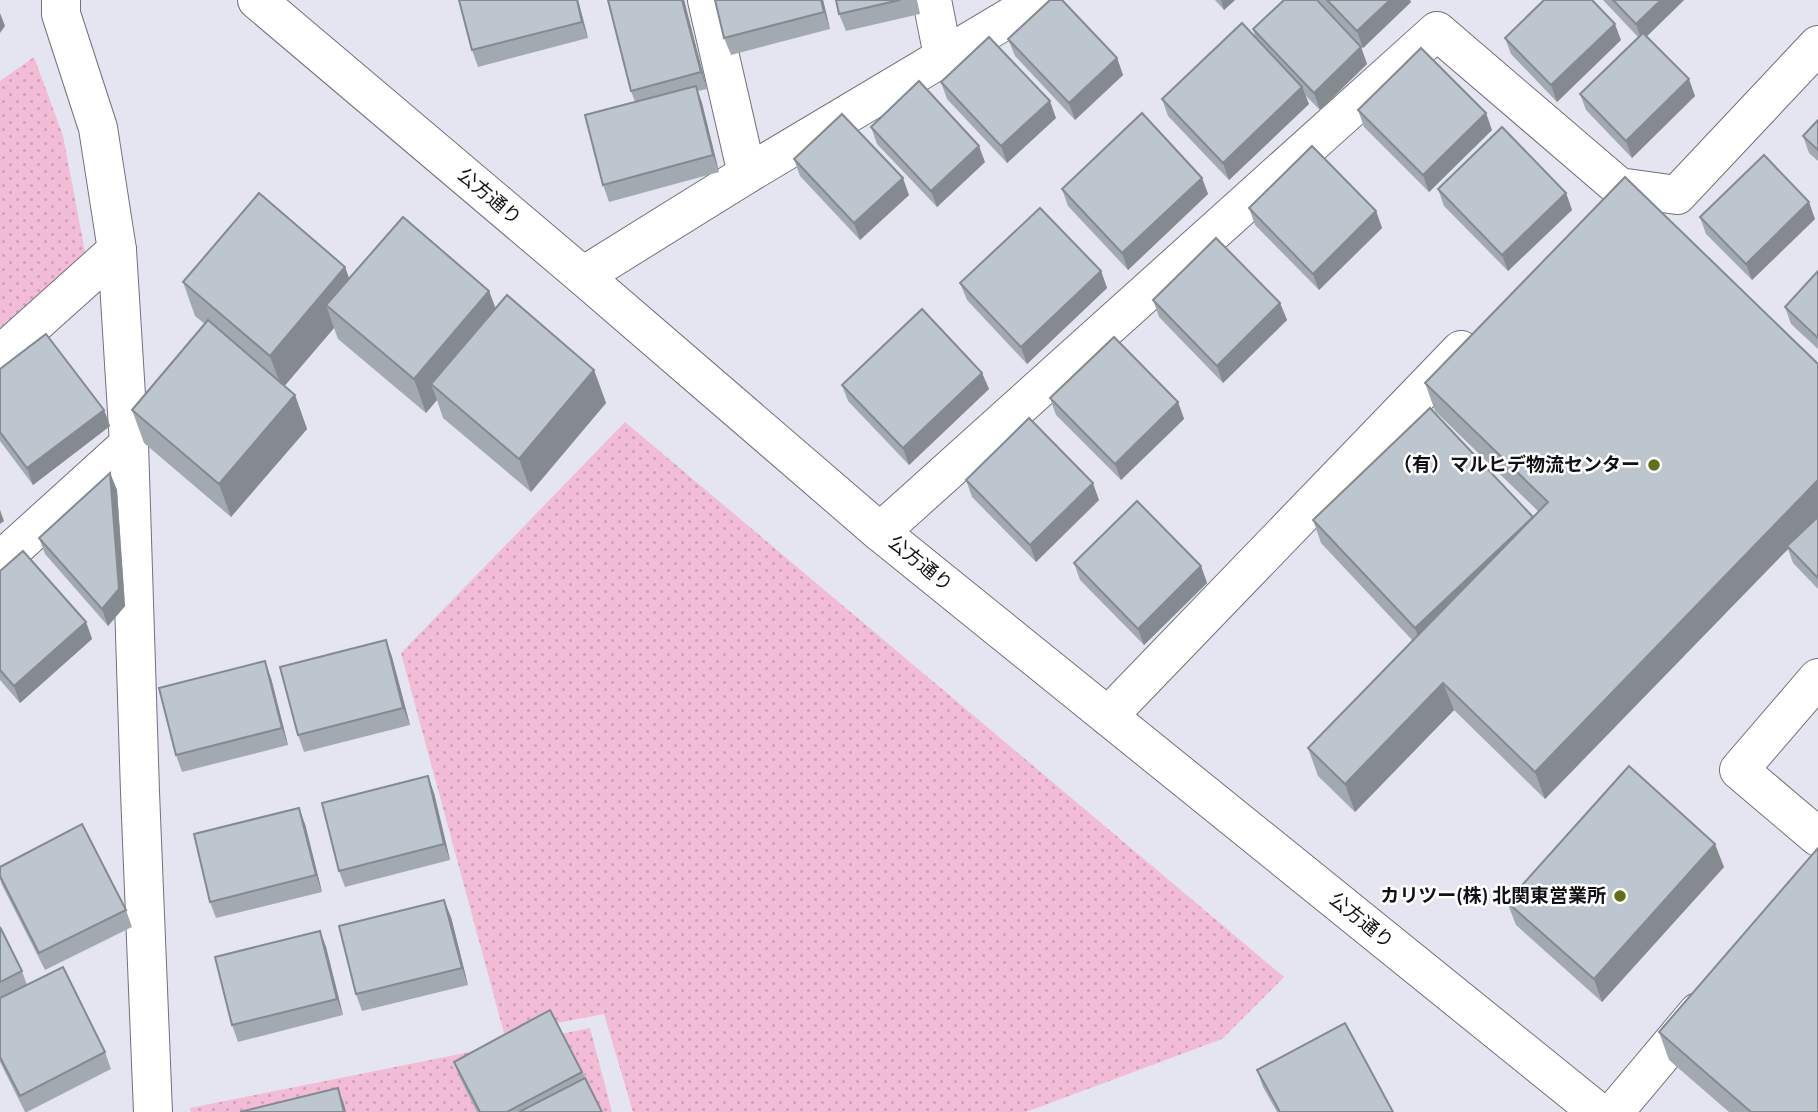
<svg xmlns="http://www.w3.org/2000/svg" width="1818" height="1112" viewBox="0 0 1818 1112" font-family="'Source Sans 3','Noto Sans JP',sans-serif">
	<defs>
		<pattern id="grass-dots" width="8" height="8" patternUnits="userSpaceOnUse" patternTransform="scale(1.75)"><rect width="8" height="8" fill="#f2bcd7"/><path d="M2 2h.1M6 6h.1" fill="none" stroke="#cea1b8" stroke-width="1.8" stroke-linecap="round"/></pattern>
	</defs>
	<rect width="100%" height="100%" fill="#e4e5f1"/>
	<g fill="url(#grass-dots)">
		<path d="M34,57L63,136L86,257L0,330V81Z"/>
		<path d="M625,422L1284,977L1222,1039L1026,1112H633L604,1014L504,1033L401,653Z"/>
		<path d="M590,1028L612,1112H191L190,1108Z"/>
	</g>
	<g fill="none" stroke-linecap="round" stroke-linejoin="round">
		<defs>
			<g id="street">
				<path d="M932,0L943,56"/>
				<path d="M747,174L1039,0"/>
				<path d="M583,276L747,174L707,0"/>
				<path d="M0,355L117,250"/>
				<path d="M880,532L1437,31L1619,187L1677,195L1818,45"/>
				<path d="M0,561L129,444"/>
				<path d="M1818,678L1739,770L1818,837"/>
				<path d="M1108,716L1461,350"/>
				<path d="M1614,1112L1698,1012"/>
			</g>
			<g id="secondary">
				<path d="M61,0V14L98,128L117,250L129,444L140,792L153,1112"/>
				<path d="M257,0L583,276L880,532L1598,1112"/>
			</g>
		</defs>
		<use href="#street" stroke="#70717b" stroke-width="40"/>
		<use href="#secondary" stroke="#70717b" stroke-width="40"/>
		<use href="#street" stroke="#fff" stroke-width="38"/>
		<use href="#secondary" stroke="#fff" stroke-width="38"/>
	</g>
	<g fill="#a3a9b1">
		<path d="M459,0H578L588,38L478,67L472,50Z"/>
		<path d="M684,0L707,89L698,91L702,103L719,172L609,202L603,185L635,102L631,91Z"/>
		<path d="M823,0L830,29L731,55L724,38Z"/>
		<path d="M836,0H917L920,14L846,31L839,14Z"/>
		<path d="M1215,0H1235L1224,10Z"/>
		<path d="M1318,0H1410L1411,2L1363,48Z"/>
		<path d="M1603,0H1684L1647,36L1695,96L1632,158L1586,110L1580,94L1638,37Z"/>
		<path d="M1253,29L1361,47L1367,64L1320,110L1305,95L1309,104L1229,180L1168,116L1162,99L1256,39Z"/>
		<path d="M1505,38L1621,40L1557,102L1511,54Z"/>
		<path d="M1008,39L1117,58L1123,75L1075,120L1015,56Z"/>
		<path d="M941,82L1056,118L1007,163L947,99Z"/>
		<path d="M1358,110L1492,130L1429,192L1364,127Z"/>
		<path d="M1818,120V161L1809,153L1803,136Z"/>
		<path d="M871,127L985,162L937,207L877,144Z"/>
		<path d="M794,159L909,195L860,240L800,176Z"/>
		<path d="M1202,178L1208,194L1128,270L1068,206L1062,189Z"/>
		<path d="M1438,189L1566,193L1572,210L1508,271L1444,206Z"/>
		<path d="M1249,208L1376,211L1382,228L1319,290L1255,225Z"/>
		<path d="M1700,217L1815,219L1752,280L1706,234Z"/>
		<path d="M345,267L349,278L489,291L496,309L594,370L606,403L531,492L443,418L437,400L426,413L338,339L334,328L284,386L295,395L307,429L231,517L144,443L132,410L205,324L195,316L183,282Z"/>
		<path d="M1101,271L1107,288L1027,364L967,300L960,283Z"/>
		<path d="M1818,271V349L1791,324L1785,307Z"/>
		<path d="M1153,300L1280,303L1287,320L1223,383L1159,317Z"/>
		<path d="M1818,364V589L1793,563L1788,549L1545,799L1454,710L1355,812L1318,776L1308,748L1413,641L1321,543L1313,520L1533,518L1539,512L1435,411L1425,383Z"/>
		<path d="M0,369L104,410L110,426L33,485L0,441Z"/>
		<path d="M982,373L989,389L909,465L848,401L842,385Z"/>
		<path d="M1050,398L1178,402L1184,419L1121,480L1056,415Z"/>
		<path d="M110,473L117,490L125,606L108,626L45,554L39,538Z"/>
		<path d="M966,480L1099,500L1036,562L972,497Z"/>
		<path d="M1074,563L1201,566L1207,583L1144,645L1080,580Z"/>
		<path d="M0,571L86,622L92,639L20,703L0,680Z"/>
		<path d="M386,640L392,657L410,725L304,752L298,735Z"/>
		<path d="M271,678L288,745L182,772L176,755Z"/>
		<path d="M434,793L450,860L345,887L339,871Z"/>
		<path d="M305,824L322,892L216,918L210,902Z"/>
		<path d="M0,867L126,910L132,927L45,970L2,885L0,879Z"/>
		<path d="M1724,867L1602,1002L1516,925L1507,902Z"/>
		<path d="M451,917L468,985L362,1011L356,994Z"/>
		<path d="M0,927L22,971L27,985L105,1052L111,1069L27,1112H25L0,1062Z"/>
		<path d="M320,931L326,947L343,1015L238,1042L232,1025Z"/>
		<path d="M1659,1032L1818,1112H1729L1669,1060Z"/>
		<path d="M454,1062L582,1072L602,1112H477L460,1078Z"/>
		<path d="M1257,1070L1393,1112H1277L1263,1087Z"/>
	</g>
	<g fill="#848a90">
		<path d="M577,0H578L588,38L582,22Z"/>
		<path d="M682,0H684L707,89L701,72Z"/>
		<path d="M821,0H823L830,29L824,12Z"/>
		<path d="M1221,0H1235L1224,10Z"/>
		<path d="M1390,0H1410L1411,2L1363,48L1357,31Z"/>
		<path d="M1661,0H1684L1642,41L1636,24Z"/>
		<path d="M0,13L5,26L0,33Z"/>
		<path d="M1615,24L1621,40L1557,102L1551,85Z"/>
		<path d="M1361,47L1367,64L1320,110L1314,93Z"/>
		<path d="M1117,58L1123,75L1075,120L1069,103Z"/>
		<path d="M1689,79L1695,96L1632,158L1626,141Z"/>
		<path d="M696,86L702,103L719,172L713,155Z"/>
		<path d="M1302,87L1309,104L1229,180L1223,163Z"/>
		<path d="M1050,101L1056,118L1007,163L1001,146Z"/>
		<path d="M1486,113L1492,130L1429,192L1423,175Z"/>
		<path d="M979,146L985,162L937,207L931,191Z"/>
		<path d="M903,178L909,195L860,240L854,223Z"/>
		<path d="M1202,178L1208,194L1128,270L1122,253Z"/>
		<path d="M1566,193L1572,210L1508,271L1502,255Z"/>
		<path d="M1809,202L1815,219L1752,280L1746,264Z"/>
		<path d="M1376,211L1382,228L1319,290L1313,274Z"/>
		<path d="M345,267L357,301L326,305L334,328L282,389L270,356Z"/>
		<path d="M1101,271L1107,288L1027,364L1021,347Z"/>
		<path d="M489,291L501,324L431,384L437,400L426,413L414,379Z"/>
		<path d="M1280,303L1287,320L1223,383L1217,366Z"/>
		<path d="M594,370L606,403L531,492L519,459Z"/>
		<path d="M982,373L989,389L909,465L903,448Z"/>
		<path d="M295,395L307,429L231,517L219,484Z"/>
		<path d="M1178,402L1184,419L1121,480L1115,464Z"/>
		<path d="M104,410L110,426L33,485L27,468Z"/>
		<path d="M110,473L117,490L125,606L108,626L102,609Z"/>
		<path d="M1818,480V519L1787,546L1788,549L1545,799L1535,772Z"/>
		<path d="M1093,483L1099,500L1036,562L1030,545Z"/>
		<path d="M0,510L4,521L0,524Z"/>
		<path d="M1533,517L1423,652L1415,628Z"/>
		<path d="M1201,566L1207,583L1144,645L1138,629Z"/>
		<path d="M86,622L92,639L20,703L14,686Z"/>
		<path d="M386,640L392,657L410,725L403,708Z"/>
		<path d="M265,661L271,678L288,745L282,728Z"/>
		<path d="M1443,683L1454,710L1355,812L1345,784Z"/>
		<path d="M428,776L434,793L450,860L444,844Z"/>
		<path d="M299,808L305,824L322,892L316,875Z"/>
		<path d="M1715,844L1724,867L1602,1002L1594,979Z"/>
		<path d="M444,900L451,917L468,985L462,968Z"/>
		<path d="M320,931L326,947L343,1015L337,999Z"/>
		<path d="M338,1088L344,1104L346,1112H344Z"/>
	</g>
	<g fill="#bdc5ce" stroke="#848a90" stroke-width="2">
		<path d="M459,0H577L582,22L472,50Z"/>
		<path d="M608,0H682L701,72L631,91Z"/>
		<path d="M715,0H821L824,12L724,38Z"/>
		<path d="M836,0H900L839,14Z"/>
		<path d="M1050,0H1062L1117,58L1069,103L1008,39Z"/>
		<path d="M1284,0H1317L1361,47L1314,93L1253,29Z"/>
		<path d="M1327,0H1390L1357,31Z"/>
		<path d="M1544,0H1592L1615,24L1551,85L1505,38Z"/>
		<path d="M1613,0H1661L1636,24Z"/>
		<path d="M1242,23L1302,87L1223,163L1162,99Z"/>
		<path d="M1643,33L1689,79L1626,141L1580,94Z"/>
		<path d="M989,37L1050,101L1001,146L941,82Z"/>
		<path d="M1421,48L1486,113L1423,175L1358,110Z"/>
		<path d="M919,81L979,146L931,191L871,127Z"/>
		<path d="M696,86L713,155L603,185L585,115Z"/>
		<path d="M1142,113L1202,178L1122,253L1062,189Z"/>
		<path d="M842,114L903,178L854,223L794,159Z"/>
		<path d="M1818,120V150L1803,136Z"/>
		<path d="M1502,127L1566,193L1502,255L1438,189Z"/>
		<path d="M1312,146L1376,211L1313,274L1249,208Z"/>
		<path d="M1764,155L1809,202L1746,264L1700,217Z"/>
		<path d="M1625,177L1818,364V480L1535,772L1443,683L1345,784L1308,748L1548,502L1425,383Z"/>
		<path d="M259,193L345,267L270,356L183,282Z"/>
		<path d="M1040,208L1101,271L1021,347L960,283Z"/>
		<path d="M403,217L489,291L414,379L326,305Z"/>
		<path d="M1216,238L1280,303L1217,366L1153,300Z"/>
		<path d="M1818,271V338L1785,307Z"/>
		<path d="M507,295L594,370L519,459L431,384Z"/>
		<path d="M922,309L982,373L903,448L842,385Z"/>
		<path d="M208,320L295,395L219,484L132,410Z"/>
		<path d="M46,334L104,410L27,468L0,432V369Z"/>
		<path d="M1114,337L1178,402L1115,464L1050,398Z"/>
		<path d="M1430,408L1533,517L1415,628L1313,520Z"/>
		<path d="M1029,418L1093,483L1030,545L966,480Z"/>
		<path d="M110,473L119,589L102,609L39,538Z"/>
		<path d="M1137,501L1201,566L1138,629L1074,563Z"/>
		<path d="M1818,517V578L1787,546Z"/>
		<path d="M23,551L86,622L14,686L0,670V571Z"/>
		<path d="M386,640L403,708L298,735L280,667Z"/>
		<path d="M265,661L282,728L176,755L159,688Z"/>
		<path d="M1629,766L1715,844L1594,979L1507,902Z"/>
		<path d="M428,776L444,844L339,871L322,803Z"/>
		<path d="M299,808L316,875L210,902L194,834Z"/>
		<path d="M82,824L126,910L39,953L0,876V867Z"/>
		<path d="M1818,848V1112H1751L1659,1032Z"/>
		<path d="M444,900L462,968L356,994L339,926Z"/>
		<path d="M0,927L22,971L0,982Z"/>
		<path d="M320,931L337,999L232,1025L215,957Z"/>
		<path d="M63,967L105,1052L20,1096L0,1057V998Z"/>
		<path d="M550,1010L582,1072L507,1112H480L454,1062Z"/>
		<path d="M1345,1023L1393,1112H1280L1257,1070Z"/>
		<path d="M585,1078L602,1112H519Z"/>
		<path d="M338,1088L344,1112H240Z"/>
	</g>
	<g fill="#636e17" stroke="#fff" stroke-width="2.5">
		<circle cx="1654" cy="465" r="7"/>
		<circle cx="1620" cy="896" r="7"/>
	</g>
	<g text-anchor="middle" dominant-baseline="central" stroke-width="5" stroke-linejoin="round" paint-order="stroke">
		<g font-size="19" fill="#111115" stroke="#fff">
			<text transform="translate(489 197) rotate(40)">公方通り</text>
			<text transform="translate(920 564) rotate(39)">公方通り</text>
			<text transform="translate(1361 921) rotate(39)">公方通り</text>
		</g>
		<g font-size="19" font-weight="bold" fill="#111115" stroke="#fff" text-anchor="end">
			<text x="1640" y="465">（有）マルヒデ物流センター</text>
			<text x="1606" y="896">カリツー(株) 北関東営業所</text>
		</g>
	</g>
</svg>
